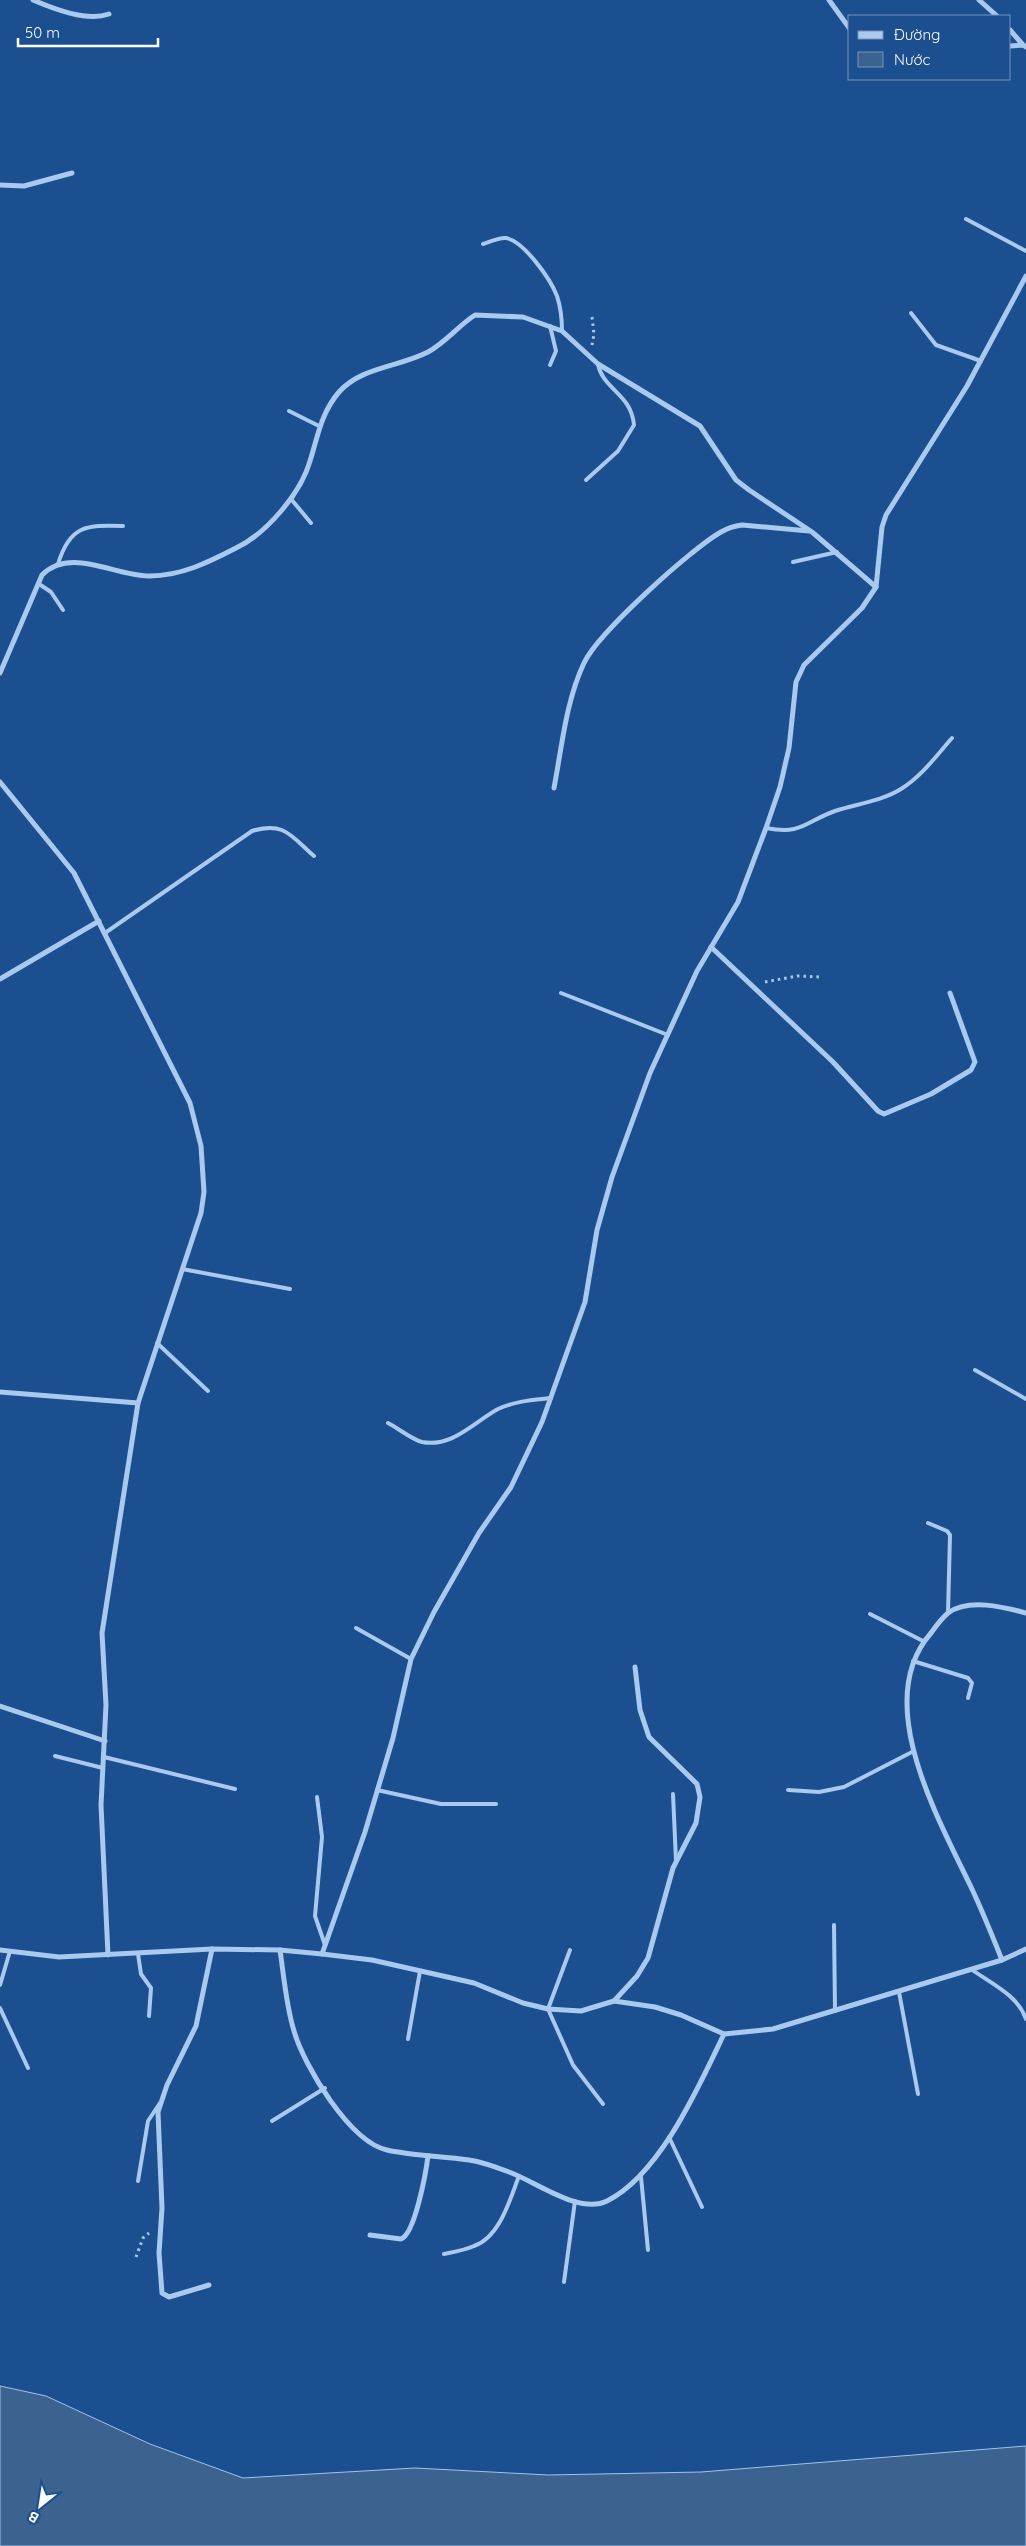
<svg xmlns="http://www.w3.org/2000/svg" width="1026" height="2546" viewBox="0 0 1026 2546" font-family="Quicksand,sans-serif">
	<rect width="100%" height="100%" fill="#1b4f8f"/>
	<path fill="#3c6290" stroke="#9cc4f0" d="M0,2386L46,2396L150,2444L243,2478L415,2468L548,2475L701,2472L1026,2446V2546H0Z"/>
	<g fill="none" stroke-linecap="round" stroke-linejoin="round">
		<g stroke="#a9c9ee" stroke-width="3" stroke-dasharray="2.5 4" stroke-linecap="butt">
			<path d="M592,317L594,334L592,345"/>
			<path d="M765,982L797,976L821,977"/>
			<path d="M136,2257L143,2238L149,2233"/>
		</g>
		<g stroke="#a9c9ee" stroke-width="4">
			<path d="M966,219L1026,251"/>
			<path d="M483,244C490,242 499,237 506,238C524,241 551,280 557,296C561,308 562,319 562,331"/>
			<path d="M911,313L936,345L981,361"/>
			<path d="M550,365L556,351L550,326"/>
			<path d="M289,411L319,426"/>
			<path d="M586,480L618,451L634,425C631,393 603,390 598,364"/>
			<path d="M291,499L311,523"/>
			<path d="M793,562L837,552"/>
			<path d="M58,564C70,525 86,525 123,526"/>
			<path d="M39,584L51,592L63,610"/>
			<path d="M766,828C803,835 804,822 835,811C856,804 882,801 901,789C922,776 936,756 952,738"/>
			<path d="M105,933L252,831C284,821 291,836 314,856"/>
			<path d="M561,993L668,1035"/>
			<path d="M182,1269L290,1289"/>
			<path d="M157,1343L208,1391"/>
			<path d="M975,1370L1026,1399"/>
			<path d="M388,1423C398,1428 411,1439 422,1442C452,1448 474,1422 498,1409C515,1401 533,1400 551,1398"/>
			<path d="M928,1523L947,1531L950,1535L948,1613"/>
			<path d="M870,1614L923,1641"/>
			<path d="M356,1628L411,1659"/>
			<path d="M913,1661L968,1678L972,1683L968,1698"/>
			<path d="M55,1756L103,1768"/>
			<path d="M104,1757L235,1789"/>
			<path d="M377,1790L441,1804H496"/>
			<path d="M788,1790L819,1792L844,1787L912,1752"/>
			<path d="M673,1794L676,1861"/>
			<path d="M317,1797L322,1837L315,1916L325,1945"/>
			<path d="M834,1925L835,2011"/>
			<path d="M570,1950L548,2009L573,2065L603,2104"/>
			<path d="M138,1954L141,1974L151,1988L149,2016"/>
			<path d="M971,1969C990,1983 1018,1995 1026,2019"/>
			<path d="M0,1985L10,1951"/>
			<path d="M899,1992L918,2094"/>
			<path d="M0,2008L28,2068"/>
			<path d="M408,2039L420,1971"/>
			<path d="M272,2121L325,2088"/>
			<path d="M669,2137L702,2207"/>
			<path d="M641,2177L648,2250"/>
			<path d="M138,2181L148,2121L160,2103"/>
			<path d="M444,2254C454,2252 465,2250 474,2246C500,2237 510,2199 519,2176"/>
			<path d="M564,2282L575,2201"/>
		</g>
		<g stroke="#a9c9ee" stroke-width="5">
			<path d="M33,0C54,9 87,22 109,14"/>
			<path d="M829,0L850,29"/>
			<path d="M979,0L997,16"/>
			<path d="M1010,30L1023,45"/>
			<path d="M1010,46L1023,45L1026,47"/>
			<path d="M0,185L24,186L72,173"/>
			<path d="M0,673L42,575C71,546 116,577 150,576C181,576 209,562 236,548C266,534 301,493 310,461C318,436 321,413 339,392C361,367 399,367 428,352C446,342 458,326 475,315L523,317L562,331L598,364L700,426L736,480L749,490L812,532L876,587"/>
			<path d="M0,782L74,873L190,1103L201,1146L204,1192L201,1213L138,1403L102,1633L106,1705L101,1805L108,1955"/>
			<path d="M554,788C562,746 566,701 584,663C598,633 691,549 721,532C728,528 734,526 742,525L809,531"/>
			<path d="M711,947L833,1062L878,1111L884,1114L931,1094L971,1070L975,1062L950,993"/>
			<path d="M0,979L99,921"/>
			<path d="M0,1392L138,1403"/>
			<path d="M0,1706L105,1741"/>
			<path d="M0,1950L59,1957L212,1949L280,1950L322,1954L372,1960L474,1983L523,2003L548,2009L581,2011L614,2001L655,2007L681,2015L724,2034L773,2029L1002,1960L1026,1949"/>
			<path d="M280,1950C284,1977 286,2005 294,2031C304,2066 350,2142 387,2150C414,2156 442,2156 469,2160C482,2162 496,2167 509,2172C535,2181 579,2215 607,2201C660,2175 699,2086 724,2034"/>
			<path d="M322,1954L365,1832L393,1738L411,1659L434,1612L479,1533L511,1487L542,1422L585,1302L597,1230L612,1177L650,1073L697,971L738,902L766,828L780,787L789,748L796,682L804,665L862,608L876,587L882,527L886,515L967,386L1026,276"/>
			<path d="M1002,1960C992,1935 982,1910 971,1887C938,1818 871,1701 931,1633C936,1626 942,1618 948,1613C968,1598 1004,1607 1026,1613"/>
			<path d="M614,2001L637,1976L648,1958L673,1868L696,1823L700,1797L697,1784L649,1737L640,1710L635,1667"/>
			<path d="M370,2235L401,2239C415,2234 426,2172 428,2156"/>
			<path d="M209,2285L169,2297L162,2293L159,2253L162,2208L158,2112L167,2085L196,2026L212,1949"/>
		</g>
	</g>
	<rect x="848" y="15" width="162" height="65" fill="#1b4f8f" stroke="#7695bc"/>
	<rect x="858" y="31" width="25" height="8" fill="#a9c9ee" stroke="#7695bc"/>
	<text x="894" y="40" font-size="15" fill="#ffffff">Đường</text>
	<rect x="858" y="52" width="25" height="15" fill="#3c6290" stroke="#7695bc"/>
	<text x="894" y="65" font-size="15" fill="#ffffff">Nước</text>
	<g transform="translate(40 2506) rotate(210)" stroke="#1b4f8f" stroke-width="4" paint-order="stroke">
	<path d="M0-4L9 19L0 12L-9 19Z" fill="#ffffff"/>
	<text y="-8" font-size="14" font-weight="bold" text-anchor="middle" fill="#ffffff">B</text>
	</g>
	<path d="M18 38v8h140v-8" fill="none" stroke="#ffffff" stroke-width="2.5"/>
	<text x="25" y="38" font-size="15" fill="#ffffff" stroke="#1b4f8f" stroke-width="4" paint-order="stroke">50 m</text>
</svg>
